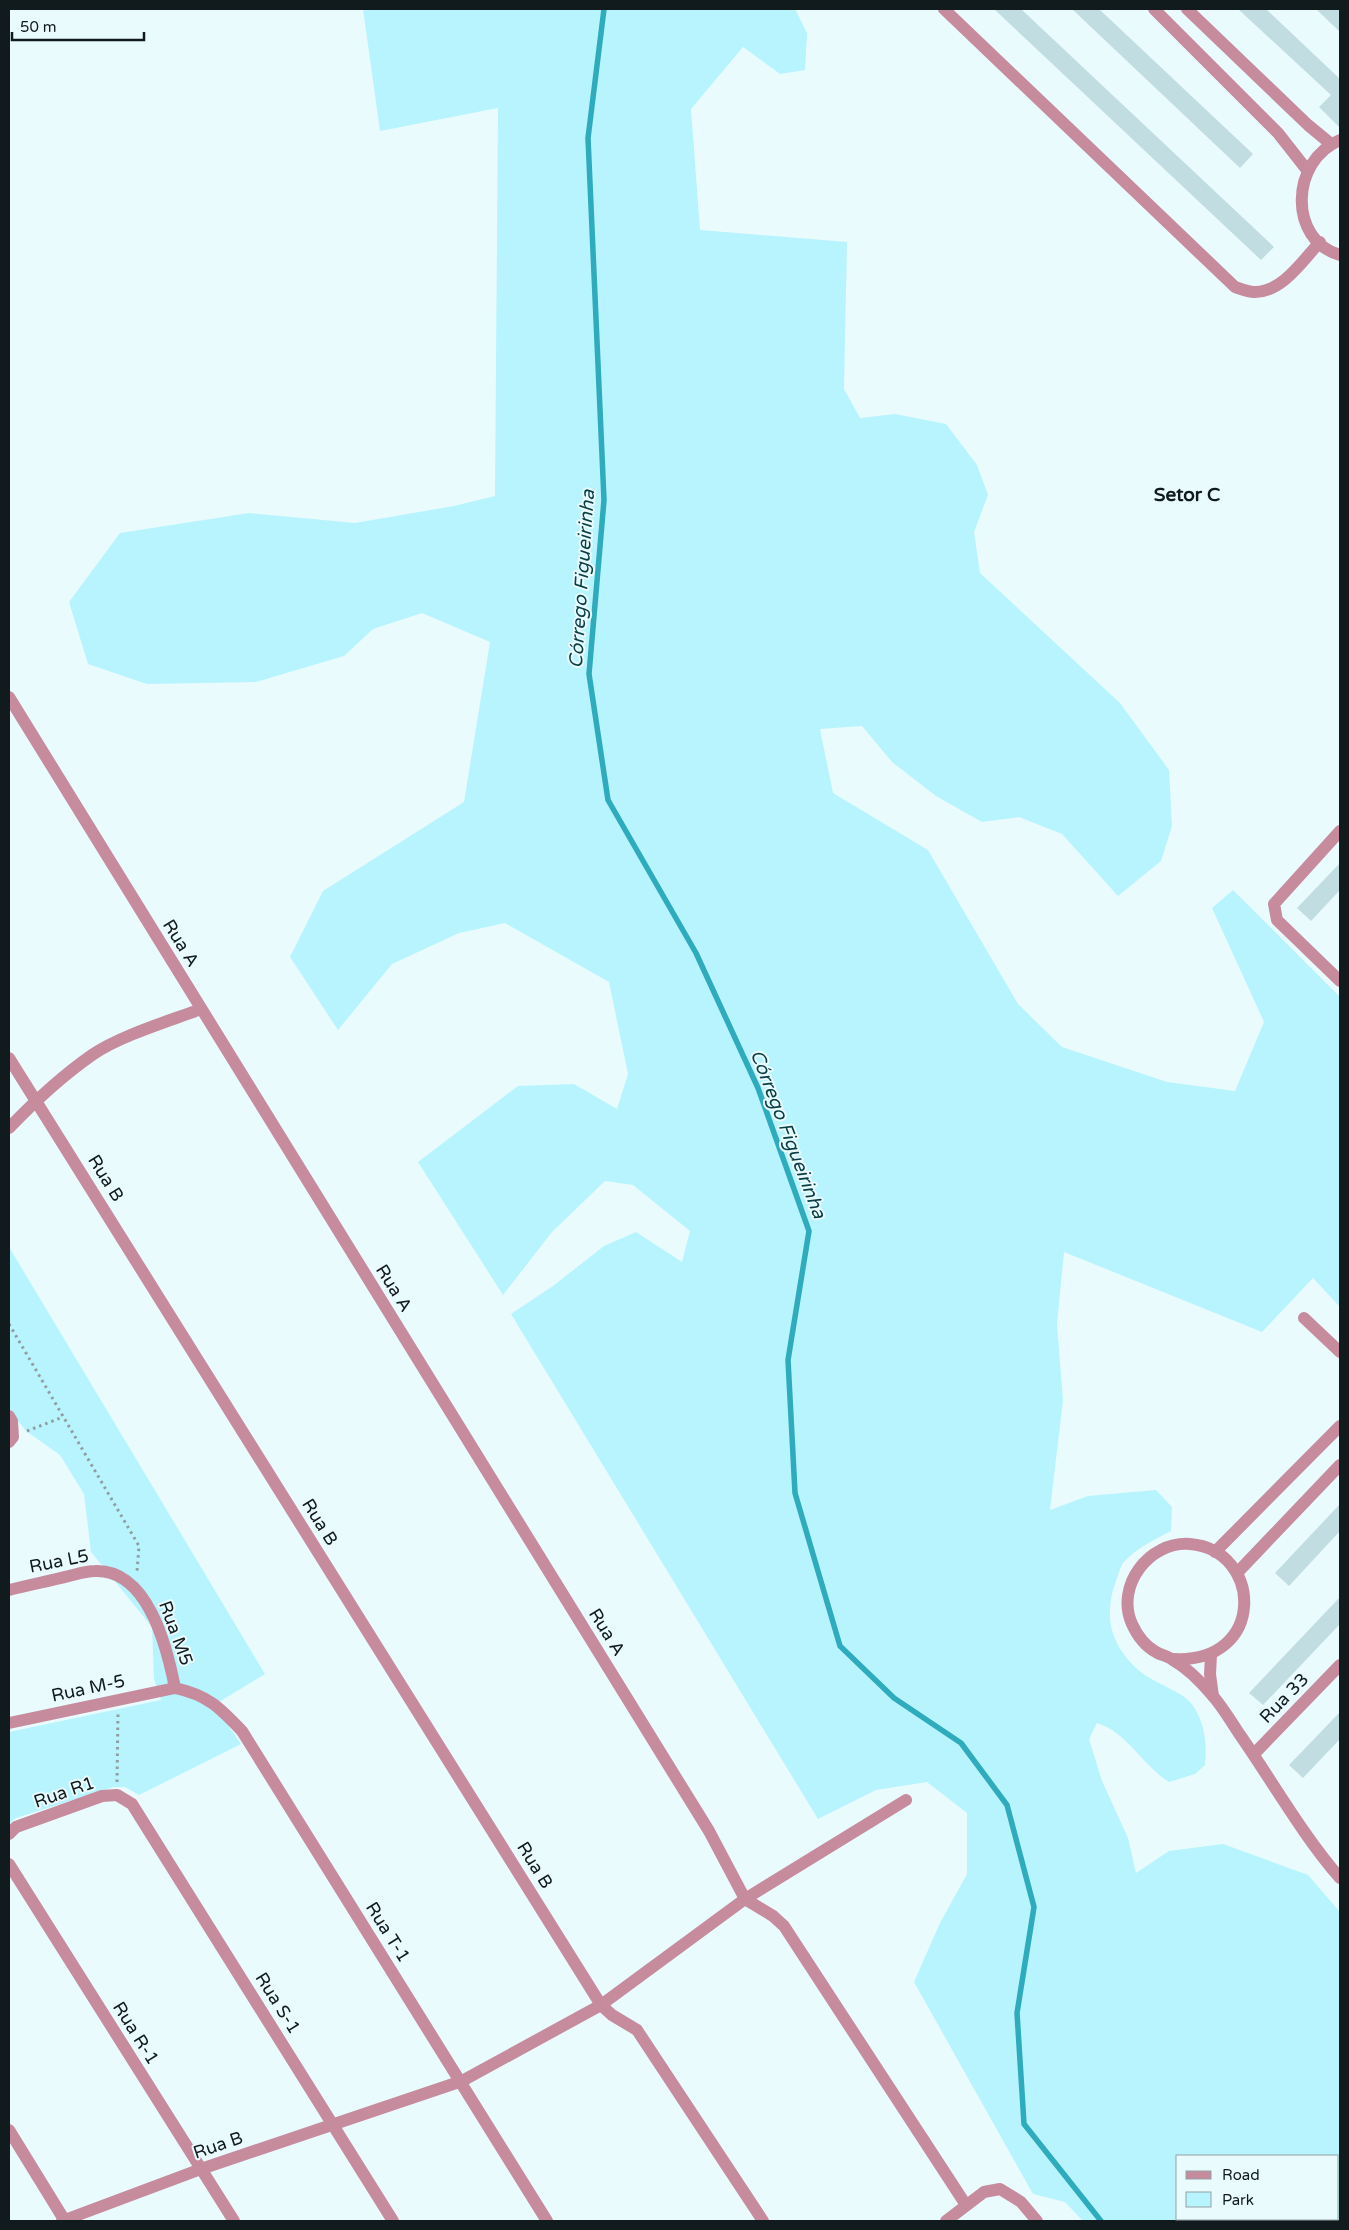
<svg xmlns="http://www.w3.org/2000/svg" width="1349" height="2230" viewBox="0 0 1349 2230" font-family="'Varela Round',sans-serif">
	<rect width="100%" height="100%" fill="#eafbfe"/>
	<g fill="#b7f4fe" fill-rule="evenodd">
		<path d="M363,9H795L807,33L805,70L780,74L743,47L691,109L700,230L847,242L844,389L860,418L895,414L946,424L977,465L988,495L974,532L980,573L1120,703L1169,770L1172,826L1161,861L1118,896L1062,834L1019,817L982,822L936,796L892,762L862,726L820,729L833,793L928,850L1018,1004L1062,1047L1167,1082L1235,1091L1264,1022L1212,908L1233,890L1340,997V1307L1313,1278L1262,1332L1064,1252L1057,1324L1063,1400L1050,1510L1088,1496L1156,1490L1172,1507L1171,1531C1154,1540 1136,1548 1123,1563C1120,1568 1118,1576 1116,1581C1102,1618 1112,1648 1142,1673C1155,1683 1182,1692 1191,1703C1205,1721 1207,1744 1205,1765L1195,1774L1169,1782C1143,1766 1127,1732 1097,1723L1089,1739L1102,1781L1128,1838L1136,1873L1169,1851L1223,1844L1308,1875L1340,1912V2221H1083L1065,2202L1033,2194L914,1982L940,1923L967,1874V1813L927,1782L876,1790L818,1819L511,1314L553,1286L604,1246L636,1232L682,1262L690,1231L633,1185L605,1181L552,1232L503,1295L418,1162L518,1086L574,1084L617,1109L628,1074L609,982L505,923L459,933L392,964L338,1030L290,957L323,891L464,802L490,642L422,613L373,629L344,656L256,682L147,684L88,664L69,602L120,533L249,513L355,523L454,506L495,496L498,108L380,131ZM1178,2156H1338V2219H1178Z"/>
		<path d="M9,1247L265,1674L214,1705L241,1744L139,1795L125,1787H114L16,1818L9,1824V1732L161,1700L154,1679L152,1627L91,1552L84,1494L60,1455L26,1431L9,1409Z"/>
	</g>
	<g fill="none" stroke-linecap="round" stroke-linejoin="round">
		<path stroke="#2eabbc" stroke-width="5.5" d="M604,9L588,138L604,500L589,674L608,800L696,953L758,1088L809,1231L788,1360L795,1493L840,1646L894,1698L961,1743L1007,1805L1034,1907L1017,2013L1024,2124L1101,2221"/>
	</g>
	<g fill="#c1dde2">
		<path d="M994,9H1021L1274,247L1261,260Z"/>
		<path d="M1072,9H1099L1253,154L1240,168Z"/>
		<path d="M1238,9H1266L1340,79V128L1319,107L1331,95Z"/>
		<path d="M1316,9H1340V32Z"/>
		<path d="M1340,863V890L1311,921L1297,908Z"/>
		<path d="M1340,1504V1531L1289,1586L1275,1573Z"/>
		<path d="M1340,1597V1624L1263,1705L1249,1693Z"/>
		<path d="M1340,1712V1739L1303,1778L1289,1765Z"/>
	</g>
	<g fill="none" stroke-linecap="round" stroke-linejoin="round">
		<g stroke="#909ea1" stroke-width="3" stroke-dasharray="2.5 4" stroke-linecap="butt">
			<path d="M9,1324L139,1546L137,1572"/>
			<path d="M27,1431L63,1417"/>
			<path d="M117,1782L118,1713"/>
		</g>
		<g stroke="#c68c9e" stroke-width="12">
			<path d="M944,9L1235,287C1241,289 1248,292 1254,292C1282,293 1303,260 1320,242"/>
			<path d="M1154,9L1278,133L1307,170"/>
			<path d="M1187,9L1308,125L1331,144"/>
			<path d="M1340,140C1290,161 1288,240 1340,255"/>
			<path d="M9,697L709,1831L745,1899L773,1916L784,1926L966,2205"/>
			<path d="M1340,831L1274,904L1277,920L1340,981"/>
			<path d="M9,1058L601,2005L612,2015L637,2030L763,2221"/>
			<path d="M9,1128C34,1102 62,1076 92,1055C119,1036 169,1021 201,1009"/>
			<path d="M1304,1318L1340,1352"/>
			<path d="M9,1416L12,1421L13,1437L9,1442"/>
			<path d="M1215,1552L1340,1426"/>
			<path d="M1237,1573L1340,1465"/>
			<path d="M9,1590C29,1585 49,1581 69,1576C77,1574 87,1571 95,1571C148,1569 167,1647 175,1688"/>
			<path d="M1211,1655L1210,1674L1213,1696"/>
			<path d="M1173,1659C1267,1664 1263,1550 1190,1544C1149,1541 1115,1586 1132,1624C1137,1635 1145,1646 1156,1652C1161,1655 1168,1656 1173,1660C1187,1668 1202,1683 1212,1695C1222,1706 1230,1720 1238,1732C1271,1779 1303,1836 1340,1878"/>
			<path d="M9,1723L175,1688C208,1695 220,1708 242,1731L547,2221"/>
			<path d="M1254,1754L1340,1665"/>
			<path d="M9,1834L16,1827L102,1796L117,1795L132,1804L393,2221"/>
			<path d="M9,1864L234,2221"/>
			<path d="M9,2130L65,2221"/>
			<path d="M62,2221L201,2169L462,2081L601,2005L745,1899L906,1800"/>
			<path d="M946,2221L984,2192L1000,2189L1021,2202L1037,2221"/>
		</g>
	</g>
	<g text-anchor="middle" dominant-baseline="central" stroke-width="4" stroke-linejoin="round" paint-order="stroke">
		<g font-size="18" fill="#111b1d" stroke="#eafbfe">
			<text transform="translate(181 943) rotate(58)">Rua A</text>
			<text transform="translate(106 1178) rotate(58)">Rua B</text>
			<text transform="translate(394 1288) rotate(58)">Rua A</text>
			<text transform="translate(320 1522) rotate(58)">Rua B</text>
			<text transform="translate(59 1561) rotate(-11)">Rua L5</text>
			<text transform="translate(607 1632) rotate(58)">Rua A</text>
			<text transform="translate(176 1633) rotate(70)">Rua M5</text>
			<text transform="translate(88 1688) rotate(-12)">Rua M-5</text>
			<text transform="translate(1284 1698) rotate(-46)">Rua 33</text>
			<text transform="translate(64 1792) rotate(-19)">Rua R1</text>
			<text transform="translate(535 1865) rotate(58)">Rua B</text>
			<text transform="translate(388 1932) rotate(58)">Rua T-1</text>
			<text transform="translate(278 2003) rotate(58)">Rua S-1</text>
			<text transform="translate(136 2033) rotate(58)">Rua R-1</text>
			<text transform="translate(218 2145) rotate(-19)">Rua B</text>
		</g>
		<g font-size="19" font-weight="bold" fill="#111b1d" stroke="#eafbfe">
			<text x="1187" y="495">Setor C</text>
		</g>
		<g font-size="19" font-style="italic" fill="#073f46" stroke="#eafbfe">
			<text transform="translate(582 579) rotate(-86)">Córrego Figueirinha</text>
			<text transform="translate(788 1134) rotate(69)">Córrego Figueirinha</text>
		</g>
	</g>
	<rect width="1349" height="2230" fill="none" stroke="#111b1d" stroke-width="20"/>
	<rect x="1176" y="2155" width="162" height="65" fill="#eafbfe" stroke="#93a1a4"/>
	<rect x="1186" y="2171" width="25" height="8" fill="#c68c9e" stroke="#93a1a4"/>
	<text x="1222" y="2180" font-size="15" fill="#111b1d">Road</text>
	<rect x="1186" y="2192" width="25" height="15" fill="#b7f4fe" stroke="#93a1a4"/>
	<text x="1222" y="2205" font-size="15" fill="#111b1d">Park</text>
	<path d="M12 32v8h132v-8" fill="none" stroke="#111b1d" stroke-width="2.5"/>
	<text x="20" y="32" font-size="15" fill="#111b1d" stroke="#eafbfe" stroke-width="4" paint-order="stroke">50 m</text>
</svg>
